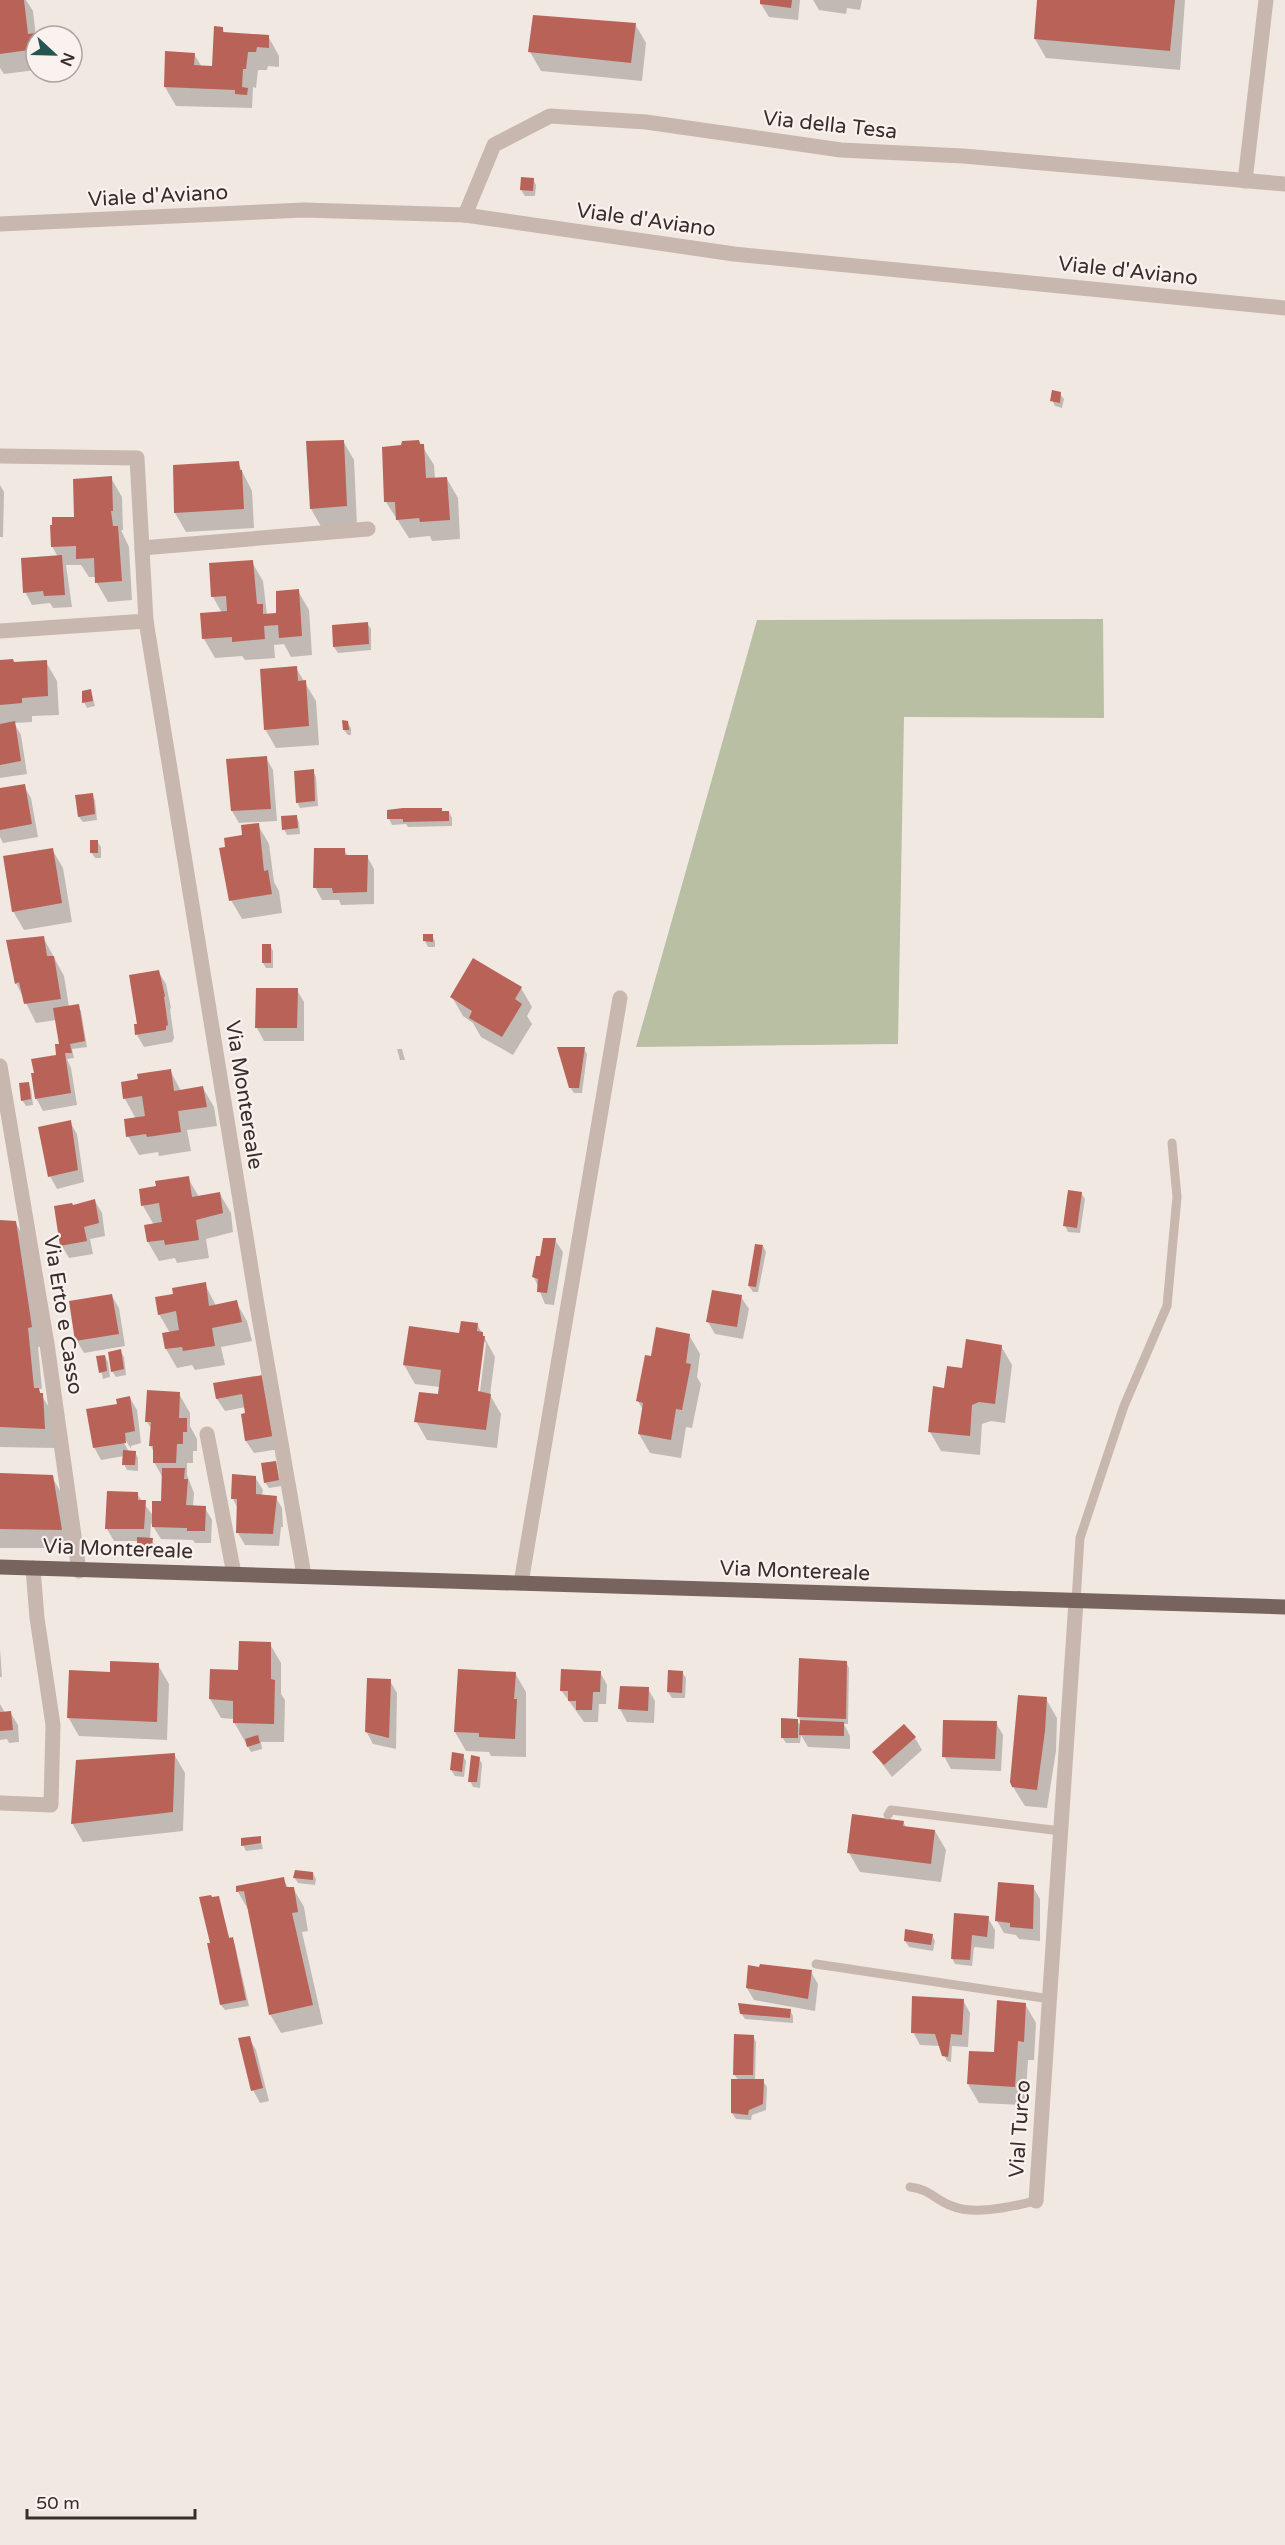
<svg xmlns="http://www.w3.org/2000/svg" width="1285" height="2545" viewBox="0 0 1285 2545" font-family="'Varela Round',sans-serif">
	<rect width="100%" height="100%" fill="#f1e8e2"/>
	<path fill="#b9bfa3" d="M1103,619L1104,718L904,717L898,1044L636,1047L757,620Z"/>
	<g fill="#0003" fill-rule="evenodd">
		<path d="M0,0H26L33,11L36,37V70L4,74L0,68Z"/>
		<path d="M762,0H800L798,20L769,17L761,4Z"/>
		<path d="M813,0H862L860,10L847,8L846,14L819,10Z"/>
		<path d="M1039,0H1185L1180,70L1046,58L1035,39Z"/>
		<path d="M635,24L646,43L642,81L541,71L530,52Z"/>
		<path d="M222,28L225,34L268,36L279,56V67L268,66L267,70H258L256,88L253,87L252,108L176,106L165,87L194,54L202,67L214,68Z"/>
		<path d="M533,179L536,185L535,196H525L521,190Z"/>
		<path d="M1060,394L1064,399L1062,408L1055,406L1052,400Z"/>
		<path d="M343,441L354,460L357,525L322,528L311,509Z"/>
		<path d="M419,441L434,465L435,479H447L458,498L460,539L432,541L430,536L409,538L386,502L402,447Z"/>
		<path d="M238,463L252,491L254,528L186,532L175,513Z"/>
		<path d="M111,478L122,497L123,530H121L129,547L132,600L108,602L97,583L96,577H89L81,565H66L72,607L53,608L50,603L32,605L25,592L58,557L52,546Z"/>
		<path d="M0,485L4,492L3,537H0Z"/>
		<path d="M252,562L263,581L267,615L278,614L298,591L309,610L312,655L291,657L284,644L274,645L275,658L245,660L242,656L215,658L204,639L202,615L222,613L213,597L211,565Z"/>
		<path d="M367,623L371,629V650L338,653L334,647V626Z"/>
		<path d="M0,662H46L57,681L59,715L32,716V722L14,723L21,735L27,774L0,778Z"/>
		<path d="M296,668L316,701L319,745L276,748L265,729Z"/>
		<path d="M91,691L95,706L87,708L84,702Z"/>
		<path d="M347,722L351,728V735H348L344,730Z"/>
		<path d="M266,758L273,770L277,821L239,823L232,811Z"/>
		<path d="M313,771L316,777L318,806L300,808L297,802Z"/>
		<path d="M24,786L31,798L38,837L3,843L0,837V790Z"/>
		<path d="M92,795L95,800L97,820L83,822L79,817Z"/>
		<path d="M441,809L443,813L449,812L452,818V826L408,827L406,824L392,825L389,819Z"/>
		<path d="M296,816L299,822L300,834L287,835L284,829Z"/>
		<path d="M258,825L269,844L274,882L279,891L282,913L242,919L231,900L244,837Z"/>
		<path d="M97,841L101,847V858H95L91,852Z"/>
		<path d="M52,849L63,868L72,922L24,930L13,911Z"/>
		<path d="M344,849L348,856H367L374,869V904L341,905L339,900H322L315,887Z"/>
		<path d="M432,936L435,941V947H428L425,941Z"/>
		<path d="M43,937L64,976L69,1007L78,1006L81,1011L87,1047L72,1049L74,1058L67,1059L71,1068L77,1105L43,1111L36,1098L58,1056L60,1045L56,1020L36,1023L16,983Z"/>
		<path d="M270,945L273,951V968H266L263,963Z"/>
		<path d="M158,971L166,984L171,1008L170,1009L174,1038L172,1042L144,1047L137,1035Z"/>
		<path d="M521,988L532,1007L527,1016L532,1024L513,1055L481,1037L473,1023L463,1016L452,997Z"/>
		<path d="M257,990H297L304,1002V1041H264L257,1028Z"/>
		<path d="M397,1049H402L405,1060H400Z"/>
		<path d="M584,1049L587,1054L582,1093H574L570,1087Z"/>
		<path d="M170,1070L181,1091L203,1088L214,1107L217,1126L187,1130L191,1151L159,1156L158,1152L139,1155L128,1136L136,1119L125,1099L123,1083Z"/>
		<path d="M28,1083L31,1089L33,1105L26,1106L22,1100Z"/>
		<path d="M70,1122L77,1134L84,1182L57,1189L50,1176Z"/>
		<path d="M188,1178L199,1197L220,1194L231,1213L233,1232L206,1239L209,1258L177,1263L175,1258L159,1261L148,1242L146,1226L154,1225L143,1206Z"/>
		<path d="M1081,1193L1085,1199L1080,1233L1068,1232L1065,1226Z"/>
		<path d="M95,1201L102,1213L105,1236L90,1239L93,1254L69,1258L62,1246L72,1206Z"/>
		<path d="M0,1221L15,1222L26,1241L42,1346L38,1347L42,1389H39V1391L53,1414L56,1448L0,1447Z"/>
		<path d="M555,1240L563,1252L554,1305L545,1304L534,1277L542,1258Z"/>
		<path d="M763,1246L766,1252L758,1292H753L749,1286Z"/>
		<path d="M205,1284L216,1306L236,1302L247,1321L252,1341L221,1347L225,1365L195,1370L192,1365L177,1368L166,1349L170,1333L159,1314L175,1295Z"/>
		<path d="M112,1296L119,1308L125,1346L84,1353L77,1341L71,1302Z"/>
		<path d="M741,1297L749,1309L743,1339L715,1334L708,1322Z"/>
		<path d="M477,1324L495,1357L490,1395L501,1414L497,1448L427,1440L416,1421L439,1396L440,1387L415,1384L404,1365ZM483,1340L486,1343L479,1399H476Z"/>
		<path d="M689,1335L700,1354L697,1377L701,1384L692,1428L686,1427L681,1458L650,1453L639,1434L643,1410L638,1401L652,1358Z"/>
		<path d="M1001,1346L1012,1365L1005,1423L991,1421L982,1424L980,1455L941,1451L930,1432L946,1389L963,1370Z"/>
		<path d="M120,1351L124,1357L126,1375L116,1377L112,1371Z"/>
		<path d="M105,1356L108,1362L110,1377L103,1379L98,1357Z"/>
		<path d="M263,1376L280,1449L254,1453L246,1441L243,1415H247L246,1407L225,1411L217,1399L215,1384Z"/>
		<path d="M179,1394L190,1413V1426L197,1439V1451H193V1463H187V1475L194,1493L193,1507L205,1508L212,1520L211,1543H195L193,1540L161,1539L151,1523L150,1539L155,1545L154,1552L141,1551L138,1541H114L107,1529L137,1494L154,1517L162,1503L163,1478L154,1462V1453L151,1446L152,1430L147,1422Z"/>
		<path d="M130,1398L137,1410L141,1443L131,1446V1449L123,1436L121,1437L129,1452H135L138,1458V1471L127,1470L124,1464V1456L101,1460L94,1447L119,1406Z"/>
		<path d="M276,1463L282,1486L269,1488L265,1482Z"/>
		<path d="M0,1475L52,1477L63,1496L72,1548H0Z"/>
		<path d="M255,1477L263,1490L262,1495L275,1496L282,1508L283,1527H281L279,1546L245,1545L238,1533V1509L233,1499Z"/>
		<path d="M270,1644L281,1663V1694L285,1700L284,1742H261L262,1749L251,1752L234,1722V1719L221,1718L210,1699L211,1670L240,1671Z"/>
		<path d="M0,1649L2,1677H0Z"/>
		<path d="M846,1662L849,1668L848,1724H844L850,1736V1749L808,1747L801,1735L800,1743H786L782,1737L797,1721L801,1726L799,1717Z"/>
		<path d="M158,1665L169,1684L167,1740L79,1736L68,1717L111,1673Z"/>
		<path d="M600,1672L607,1685L606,1704H599L598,1722H584L561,1690Z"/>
		<path d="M682,1672L686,1678L685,1698H672L668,1692Z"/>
		<path d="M515,1673L526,1692V1757L491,1756L489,1752L466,1751L455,1732Z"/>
		<path d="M390,1681L397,1693L396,1749L373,1744L366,1731Z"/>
		<path d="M648,1689L655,1701L654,1723L627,1722L620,1709Z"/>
		<path d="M1046,1699L1057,1718L1056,1751L1047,1808L1025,1806L1013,1787Z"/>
		<path d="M0,1704L5,1713L10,1712L18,1725L19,1742L9,1743L7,1739L0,1740Z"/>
		<path d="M996,1723L1003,1735L1001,1771L951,1769L944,1756Z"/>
		<path d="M915,1738L922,1750L892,1777L874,1753Z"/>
		<path d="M174,1754L185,1773L183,1831L83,1842L72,1823Z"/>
		<path d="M463,1756L466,1761L464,1777L455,1776L451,1770Z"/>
		<path d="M479,1758L482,1764L480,1788L473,1787L470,1781Z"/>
		<path d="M903,1822L906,1827L935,1831L946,1850L941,1882L860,1872L849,1853Z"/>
		<path d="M260,1837L263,1849L246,1851L243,1845Z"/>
		<path d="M313,1873L316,1879L315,1885L298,1883L294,1877Z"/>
		<path d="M283,1879L289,1889L293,1888L304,1907L308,1931L302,1932L323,2024L281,2033L270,2014L249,1911L238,1892Z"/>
		<path d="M1033,1887L1040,1899V1941L1019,1939L1016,1935L1004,1933L997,1921Z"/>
		<path d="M218,1897L230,1940L232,1939L235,1945L249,2006L225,2010L221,2005L212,1944Z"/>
		<path d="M956,1914L988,1918L995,1930L994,1949L974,1947L972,1966L955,1964L952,1958Z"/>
		<path d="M932,1935L935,1941L933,1951L909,1947L905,1941Z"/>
		<path d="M811,1972L818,1984L815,2011L754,2000L747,1988Z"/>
		<path d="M963,2000L970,2013L968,2047L952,2046L951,2062L947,2061L940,2046L920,2045L913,2032Z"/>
		<path d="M1025,2004L1036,2023L1034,2060H1028L1025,2105L979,2103L968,2084L995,2053Z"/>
		<path d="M790,2010L793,2016V2023L745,2019L741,2013Z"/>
		<path d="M753,2036L756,2042L755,2081H763L767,2087L766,2110L752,2115L751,2120L736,2119L732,2113L738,2080L734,2074Z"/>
		<path d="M249,2038L256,2050L269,2101L260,2103L253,2090Z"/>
	</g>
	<g fill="#b96258">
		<path d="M0,0H24L28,34L35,33L36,49L0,54Z"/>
		<path d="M760,0H792L791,8L760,4Z"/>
		<path d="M1037,0H1175L1170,51L1034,39Z"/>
		<path d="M533,15L636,23L631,63L528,52Z"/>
		<path d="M214,26L223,27V32L269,35V48L257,47L256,52H248L246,69H243L242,87L248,88L247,95L235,94V90L164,87L165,51L195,53L194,65L212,66Z"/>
		<path d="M521,177L534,178L533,191L520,190Z"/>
		<path d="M1052,390L1061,392L1060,403L1050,401Z"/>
		<path d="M344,440L347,506L310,509L306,441Z"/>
		<path d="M419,440L420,444H424L426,478L447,477L450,520L420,522L419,518L396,520L395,502H384L382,447L401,445L402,441Z"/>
		<path d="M239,461L240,470H242L244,509L174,513L173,465Z"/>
		<path d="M112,476L113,511H111L113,526H118L122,581L95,583L94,558L76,559V546L51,547L50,525H52V517H74L73,479Z"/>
		<path d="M62,555L65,595L44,596L43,591L23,593L21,558Z"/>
		<path d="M253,560L257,604H263V614L276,613V591L299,589L302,636L279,638L278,625L264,626L265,639L232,642V637L202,639L200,613L227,611L226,596L211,597L209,563Z"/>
		<path d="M368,622L369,644L333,647L332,625Z"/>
		<path d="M13,659L14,662L47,660L48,696L22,698V703L0,705V660Z"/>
		<path d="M297,666L298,681L306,680L309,726L264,730L260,669Z"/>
		<path d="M91,689L93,701L82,703V691Z"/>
		<path d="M342,720L348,721L349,730H343Z"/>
		<path d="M15,721L21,761L0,765V724Z"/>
		<path d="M267,756L271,809L231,811L226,759Z"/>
		<path d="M314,769L315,801L296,803L294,771Z"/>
		<path d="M25,784L32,824L0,830V788Z"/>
		<path d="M93,793L95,814L78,817L75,795Z"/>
		<path d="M403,808H442V811H449V821L403,822V819H387V810Z"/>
		<path d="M297,815L298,828L282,830L281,816Z"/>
		<path d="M259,823L264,871L268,870L272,894L229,901L219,848L225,847L224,838L242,835L241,825Z"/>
		<rect x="90" y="840" width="8" height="13"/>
		<path d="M53,848L62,903L12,912L3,856Z"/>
		<path d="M314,848H345V855H368L367,892L333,893L332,888H313Z"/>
		<path d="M423,934H433V942L423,941Z"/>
		<path d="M44,936L47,956H54L61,999L24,1004L19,982L15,984L6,940Z"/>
		<rect x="262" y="944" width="9" height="19"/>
		<path d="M473,958L522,987L515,999L522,1004L502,1037L469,1018L472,1011L450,997Z"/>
		<path d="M159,970L165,996L164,997L168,1025L166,1026V1030L135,1035L134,1024H137L129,975Z"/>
		<path d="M256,988H298L297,1028H255Z"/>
		<path d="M79,1004L85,1041L70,1044L72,1053H65L71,1093L35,1099L31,1073H34L31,1059L56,1055L55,1044H59L53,1008Z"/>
		<path d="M557,1047H585L579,1088H569Z"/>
		<path d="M171,1069L174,1091L203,1086L207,1107L178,1111L181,1132L147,1137L146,1134L126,1137L124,1119L145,1116L142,1096L123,1099L121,1082L138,1079L137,1074Z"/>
		<path d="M29,1082L31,1099L21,1101L19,1083Z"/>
		<path d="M71,1120L78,1170L48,1177L38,1127Z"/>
		<path d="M189,1176L192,1197L220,1192L223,1213L196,1220L199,1240L165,1245L164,1240L147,1242L144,1225L162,1222L159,1203L141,1206L139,1189L156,1186L155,1181Z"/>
		<path d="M1068,1190L1082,1192L1077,1228L1063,1226Z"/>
		<path d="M95,1199L99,1223L84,1227L87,1241L60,1246L54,1206L72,1203L73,1205Z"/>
		<path d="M0,1220L16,1221L32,1327L28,1328L34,1388H39L40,1393H43L45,1429L0,1427Z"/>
		<path d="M543,1238H556L547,1293L537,1292L538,1279L532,1277L536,1256H540Z"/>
		<path d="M755,1244L763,1245L756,1287L748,1286Z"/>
		<path d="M206,1282L209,1306L237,1300L242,1322L212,1328L215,1346L183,1351L182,1347L165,1349L162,1333L179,1330L176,1311L158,1315L155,1297L173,1294L172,1288Z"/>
		<path d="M712,1290L742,1295L737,1327L706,1322Z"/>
		<path d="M112,1294L119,1334L75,1341L69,1301Z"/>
		<path d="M461,1321L478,1323L477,1331L483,1332V1336H485L478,1391L491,1394L486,1430L414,1422L419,1392L438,1394L441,1370L403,1365L409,1326L459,1333Z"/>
		<path d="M656,1327L690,1334L686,1363L691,1364L682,1410L676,1409L671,1440L638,1434L643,1403L636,1401L645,1355L651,1356Z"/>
		<path d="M966,1339L1002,1345L995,1404L979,1402L972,1405L970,1436L928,1432L933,1386L944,1388L947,1366L962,1368Z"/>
		<path d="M121,1349L124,1369L111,1372L108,1352Z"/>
		<path d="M105,1355L107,1371L99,1373L96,1356Z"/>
		<path d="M263,1375L273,1436L245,1441L241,1414L245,1413L242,1394L216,1399L213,1383Z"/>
		<path d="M147,1390L180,1392L179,1418H187V1432H183V1444H177L176,1463H153V1446H149L151,1422H145Z"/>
		<path d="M130,1396L135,1431L125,1433L126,1443L93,1448L86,1409L117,1404L116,1399Z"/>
		<path d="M123,1450L136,1451L135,1465H122Z"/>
		<path d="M276,1461L279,1480L264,1483L261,1463Z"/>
		<path d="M162,1468H185L184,1479H188L186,1505L206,1506L205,1531H187V1528L152,1527V1501H161Z"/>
		<path d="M0,1473L53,1475L62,1530L0,1529Z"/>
		<path d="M232,1474L256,1476V1494L277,1496L273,1534L236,1533L237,1499H231Z"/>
		<path d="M107,1491L138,1492V1500H146L144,1529H105Z"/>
		<path d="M137,1537L153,1538L152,1546L137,1545Z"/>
		<path d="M239,1641L271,1642V1679L275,1680L274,1724L233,1723V1701L209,1699L210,1669L238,1670Z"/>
		<path d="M799,1658L847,1661L846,1719L797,1717Z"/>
		<path d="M110,1661L159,1663L157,1722L67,1718L69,1670L110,1672Z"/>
		<path d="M458,1669L516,1672L514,1699H517L515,1739L479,1737V1733L454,1732Z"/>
		<path d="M561,1669L601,1671L600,1692H593L592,1710H576V1701H568V1691H560Z"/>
		<path d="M668,1670L683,1671L682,1693L667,1692Z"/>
		<path d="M367,1678L391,1679L389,1738L365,1732Z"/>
		<path d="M620,1686L649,1687L648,1711L618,1709Z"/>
		<path d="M1018,1695L1047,1697L1045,1731L1037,1790L1012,1787L1010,1782Z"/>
		<path d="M11,1711L13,1730L0,1731V1712Z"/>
		<path d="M781,1718L798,1719V1738H781Z"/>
		<path d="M800,1720L844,1722V1736L799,1735Z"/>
		<path d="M943,1720L997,1721L995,1759L942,1757Z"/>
		<path d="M904,1724L916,1737L884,1765L872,1752Z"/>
		<path d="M258,1735L260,1743L247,1747L245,1739Z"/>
		<path d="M452,1752L464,1754L462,1772L450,1770Z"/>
		<path d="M175,1753L173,1812L71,1824L76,1760Z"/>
		<path d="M471,1755L480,1757L477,1782H468Z"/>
		<path d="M852,1814L904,1821L903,1826L935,1830L931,1864L847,1853Z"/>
		<path d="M261,1836V1843L241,1846V1838Z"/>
		<path d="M295,1870L313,1872V1880L293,1878Z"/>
		<path d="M284,1877L286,1887H294L298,1912L292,1913L313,2005L269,2015L244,1891L236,1892V1886Z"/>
		<path d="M998,1882L1034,1885L1033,1929L1010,1927V1923L995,1921Z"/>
		<path d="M211,1895L212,1897L219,1896L229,1938L233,1937L246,2000L220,2005L207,1943H210L199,1897Z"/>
		<path d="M954,1913L989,1916L987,1937L972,1935L970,1960L951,1959Z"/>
		<path d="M905,1929L933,1934L931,1945L904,1941Z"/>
		<path d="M760,1964L812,1970L808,1999L746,1988L748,1965L759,1967Z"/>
		<path d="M912,1996L964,1999L962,2035L951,2034L948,2057L942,2056L935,2034L911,2033Z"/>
		<path d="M997,2000L1026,2003L1024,2042L1018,2041L1015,2087L967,2084L969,2051L994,2052Z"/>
		<path d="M738,2003L791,2009L790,2018L740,2014Z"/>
		<path d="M734,2034L754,2035L753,2075H733Z"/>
		<path d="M250,2036L263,2088L251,2091L238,2038Z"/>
		<path d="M731,2079H764L763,2104L749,2110L748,2115L731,2113Z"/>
	</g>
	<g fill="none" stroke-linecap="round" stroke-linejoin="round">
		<g stroke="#c8b7ae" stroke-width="9">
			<path d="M1076,1601L1080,1538L1124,1406L1167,1306L1177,1197L1172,1143"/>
			<path d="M888,1815L891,1810L1061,1831"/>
			<path d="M816,1964L1050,1999"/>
			<path d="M910,2187C930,2189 935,2200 952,2206C975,2216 1013,2206 1036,2201"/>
		</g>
		<g stroke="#c8b7ae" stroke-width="15">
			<path d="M1245,181L1266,0"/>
			<path d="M465,215L494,145L550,116L646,122L841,150L963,156L1285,184"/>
			<path d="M0,224L304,210L465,215L734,254L1285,308"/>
			<path d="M0,456L137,458L146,621L0,631"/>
			<path d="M142,548L368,529"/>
			<path d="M146,621L258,1311L304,1575"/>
			<path d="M0,1066L47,1344L79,1571"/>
			<path d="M207,1434L234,1574"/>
			<path d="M521,1583L620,998"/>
			<path d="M0,1803L51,1805L53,1725L37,1618L33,1568"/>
			<path d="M1036,2201L1076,1601"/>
		</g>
		<path stroke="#78645f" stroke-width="15" d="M0,1567L1285,1607"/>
	</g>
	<g text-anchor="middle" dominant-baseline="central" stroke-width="4.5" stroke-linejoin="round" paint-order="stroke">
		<g font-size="21" fill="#382e2c" stroke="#f9f2ee">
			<text transform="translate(830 125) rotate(6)">Via della Tesa</text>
			<text transform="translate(158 196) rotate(-3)">Viale d'Aviano</text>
			<text transform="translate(646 220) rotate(8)">Viale d'Aviano</text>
			<text transform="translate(1128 271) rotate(6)">Viale d'Aviano</text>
			<text transform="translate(244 1095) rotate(81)">Via Montereale</text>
			<text transform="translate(63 1315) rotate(81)">Via Erto e Casso</text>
			<text transform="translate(118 1549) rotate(2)">Via Montereale</text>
			<text transform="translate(795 1571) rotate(2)">Via Montereale</text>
			<text transform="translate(1020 2129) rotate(-86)">Vial Turco</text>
		</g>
	</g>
	<g transform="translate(54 54) rotate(112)"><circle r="28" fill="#f9f2ee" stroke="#aca4a0" stroke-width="1.5"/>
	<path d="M0-4.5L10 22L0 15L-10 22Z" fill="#265551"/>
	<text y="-9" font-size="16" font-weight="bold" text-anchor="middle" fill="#382e2c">N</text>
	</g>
	<path d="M27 2509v9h168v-9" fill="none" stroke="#382e2c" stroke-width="3"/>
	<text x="36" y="2509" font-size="18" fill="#382e2c" stroke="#f9f2ee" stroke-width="4.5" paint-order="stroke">50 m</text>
</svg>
